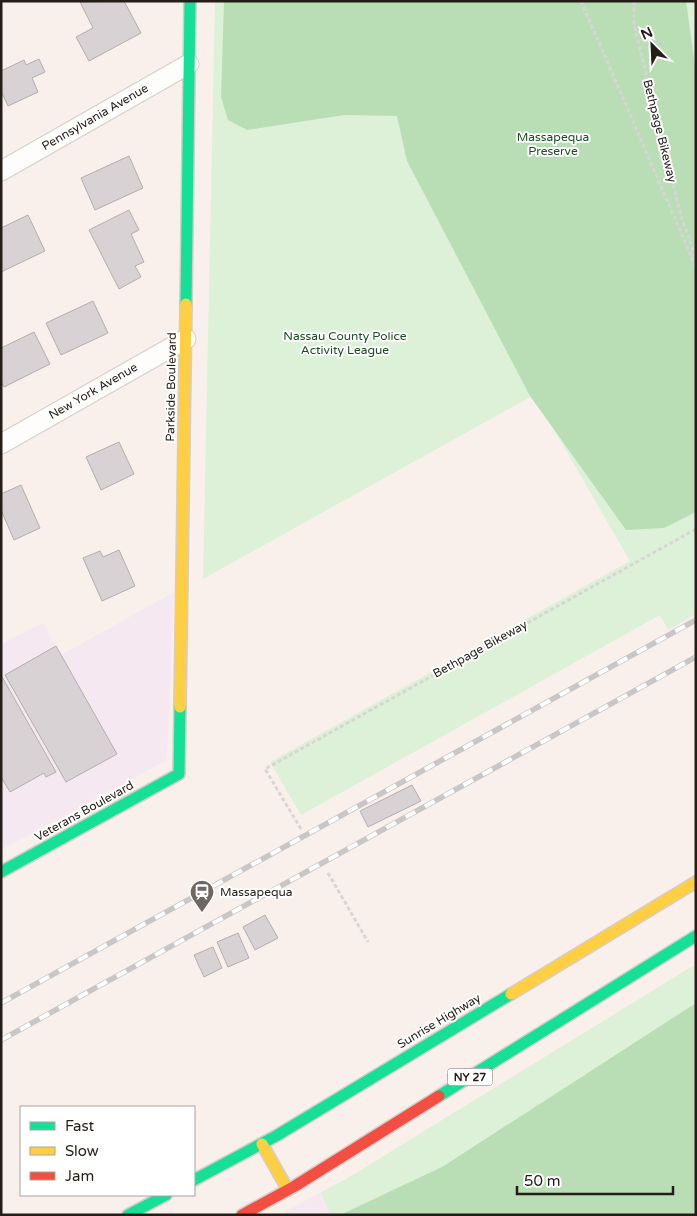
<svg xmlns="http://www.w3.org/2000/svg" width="697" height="1216" viewBox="0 0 697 1216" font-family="'Varela Round',sans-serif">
	<rect width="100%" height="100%" fill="#f9f0ec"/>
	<g fill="#f6e8f1">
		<path d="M174,592L167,760L1,850V644L43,623L61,655Z"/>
		<path d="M346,1179L360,1215H279L321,1192Z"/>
	</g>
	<g fill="#dcf1d7">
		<path d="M215,1H696V614L668,630L660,615L301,815L270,762L630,561L534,395L203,579Z"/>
		<path d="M696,964V1215H330L321,1192L346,1179Z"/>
	</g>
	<g fill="#b9deb6">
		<path d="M224,1H686L696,73V512L664,528L626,530L530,396L407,161L397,116L344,115L247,130L228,120L221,97Z"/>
		<path d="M696,1003V1215H340L442,1167Z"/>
	</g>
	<g fill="#d9d2d4" stroke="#b4adae">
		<path d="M124,1L141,33L89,61L76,37L93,28L80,2Z"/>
		<path d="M39,59L45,72L32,78L38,92L8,106L1,91V71L24,60L26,65Z"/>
		<path d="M129,156L143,188L95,210L81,178Z"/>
		<path d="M129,210L139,230L131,234L144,262L135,266L141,277L119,289L89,230Z"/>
		<path d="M28,215L45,251L1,272V228Z"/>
		<path d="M93,301L108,333L61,355L46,323Z"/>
		<path d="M34,332L50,364L4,387L1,381V348Z"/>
		<path d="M119,442L134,474L101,490L86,457Z"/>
		<path d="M21,485L40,528L14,540L1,510V494Z"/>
		<path d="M119,550L135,586L102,601L83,558L100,551L103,557Z"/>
		<path d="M56,646L117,754L66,782L5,675Z"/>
		<path d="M1,675L56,772L46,777L44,773L10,792L1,777Z"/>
		<path d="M412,785L421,801L368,827L360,811Z"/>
		<path d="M265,915L278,938L255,950L243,927Z"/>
		<path d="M238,933L249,958L228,967L217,942Z"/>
		<path d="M213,947L222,968L204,977L194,955Z"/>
	</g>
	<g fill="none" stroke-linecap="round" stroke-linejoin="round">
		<defs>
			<g id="street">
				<path d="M1,171L189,64"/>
				<path d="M1,444L186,339"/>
			</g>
			<g id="fast">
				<path d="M186,304L190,1"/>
				<path d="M1,872L179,774L180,707"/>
				<path d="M439,1096L696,936"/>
				<path d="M194,1180L276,1136L511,994"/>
				<path d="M128,1215L166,1195"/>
			</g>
			<g id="slow">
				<path d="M180,707L186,304"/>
				<path d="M511,994L696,882"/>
				<path d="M262,1144L288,1190"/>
			</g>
			<path id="jam" d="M242,1215L295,1186L439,1096"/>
		</defs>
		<use href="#street" stroke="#d5cdc9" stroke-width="21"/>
		<use href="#fast" stroke="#d5cdc9" stroke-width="14"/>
		<use href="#slow" stroke="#d5cdc9" stroke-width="14"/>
		<use href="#jam" stroke="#d5cdc9" stroke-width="14"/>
		<g stroke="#d8d6d4" stroke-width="3" stroke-dasharray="4 2.5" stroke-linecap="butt">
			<path d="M581,1L696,267"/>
			<path d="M634,1V24L681,216L696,258"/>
			<path d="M301,829L265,769L696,529"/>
			<path d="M328,873L368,942"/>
		</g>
		<use href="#street" stroke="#fefdfc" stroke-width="19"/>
		<use href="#fast" stroke="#16e098" stroke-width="11"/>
		<use href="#slow" stroke="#ffcf43" stroke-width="11"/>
		<use href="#jam" stroke="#f24e42" stroke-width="11"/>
		<defs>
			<g id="rail">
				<path d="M1,1003L696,620"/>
				<path d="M1,1040L696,657"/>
			</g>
		</defs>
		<use href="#rail" stroke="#c9c6c5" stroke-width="5.5"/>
		<use href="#rail" stroke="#fff" stroke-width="4" stroke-dasharray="11" stroke-linecap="butt"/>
	</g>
	<defs>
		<symbol id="station-pin" viewBox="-11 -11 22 30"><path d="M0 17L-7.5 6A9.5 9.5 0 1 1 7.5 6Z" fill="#6f6762" stroke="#fff"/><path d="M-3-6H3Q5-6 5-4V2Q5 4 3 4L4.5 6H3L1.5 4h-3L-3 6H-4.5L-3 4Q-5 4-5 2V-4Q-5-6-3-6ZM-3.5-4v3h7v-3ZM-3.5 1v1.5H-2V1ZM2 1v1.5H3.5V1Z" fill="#fff"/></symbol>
	</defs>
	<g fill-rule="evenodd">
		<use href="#station-pin" x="188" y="878" width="28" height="38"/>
	</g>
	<g text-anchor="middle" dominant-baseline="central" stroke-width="4" stroke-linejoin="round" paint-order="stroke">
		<rect fill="#fff" stroke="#66615d" stroke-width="1" x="447.5" y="1068.5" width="45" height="17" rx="4"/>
		<g font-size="11" font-weight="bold" fill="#251d18">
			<text x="470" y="1077">NY 27</text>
		</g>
		<g font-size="12" fill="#251d18" stroke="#fff">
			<text transform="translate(95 117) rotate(-30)">Pennsylvania Avenue</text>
			<text transform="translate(660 131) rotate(76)">Bethpage Bikeway</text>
			<text transform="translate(171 387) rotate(-89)">Parkside Boulevard</text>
			<text transform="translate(93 391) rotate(-30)">New York Avenue</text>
			<text transform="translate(480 649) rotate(-29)">Bethpage Bikeway</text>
			<text transform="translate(84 811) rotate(-29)">Veterans Boulevard</text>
			<text transform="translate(439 1021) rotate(-31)">Sunrise Highway</text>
		</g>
		<g font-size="12" fill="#1b4e20" stroke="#fff">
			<text x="553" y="137">Massapequa<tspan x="553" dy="14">Preserve</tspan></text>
			<text x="345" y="336">Nassau County Police<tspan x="345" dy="14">Activity League</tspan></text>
		</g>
		<g font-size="12" fill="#251d18" stroke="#fff" text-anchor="start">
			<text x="220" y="892">Massapequa</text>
		</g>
	</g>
	<rect width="697" height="1216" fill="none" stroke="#251d18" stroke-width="5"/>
	<rect x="20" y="1106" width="175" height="90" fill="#ffffff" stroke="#a8a5a3"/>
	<rect x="30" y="1122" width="25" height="8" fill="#16e098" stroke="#a8a5a3"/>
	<text x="65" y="1131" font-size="15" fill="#251d18">Fast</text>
	<rect x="30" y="1147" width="25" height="8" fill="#ffcf43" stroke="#a8a5a3"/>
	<text x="65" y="1156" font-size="15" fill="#251d18">Slow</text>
	<rect x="30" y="1172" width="25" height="8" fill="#f24e42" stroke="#a8a5a3"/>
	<text x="65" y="1181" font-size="15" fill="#251d18">Jam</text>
	<g transform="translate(652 45) rotate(336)" stroke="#ffffff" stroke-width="4" paint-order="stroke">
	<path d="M0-4L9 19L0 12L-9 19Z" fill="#251d18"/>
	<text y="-8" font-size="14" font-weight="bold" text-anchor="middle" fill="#251d18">N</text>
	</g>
	<path d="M517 1186v8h156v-8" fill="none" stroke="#251d18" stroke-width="2.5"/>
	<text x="524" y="1186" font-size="15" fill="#251d18" stroke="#ffffff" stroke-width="4" paint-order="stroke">50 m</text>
</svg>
